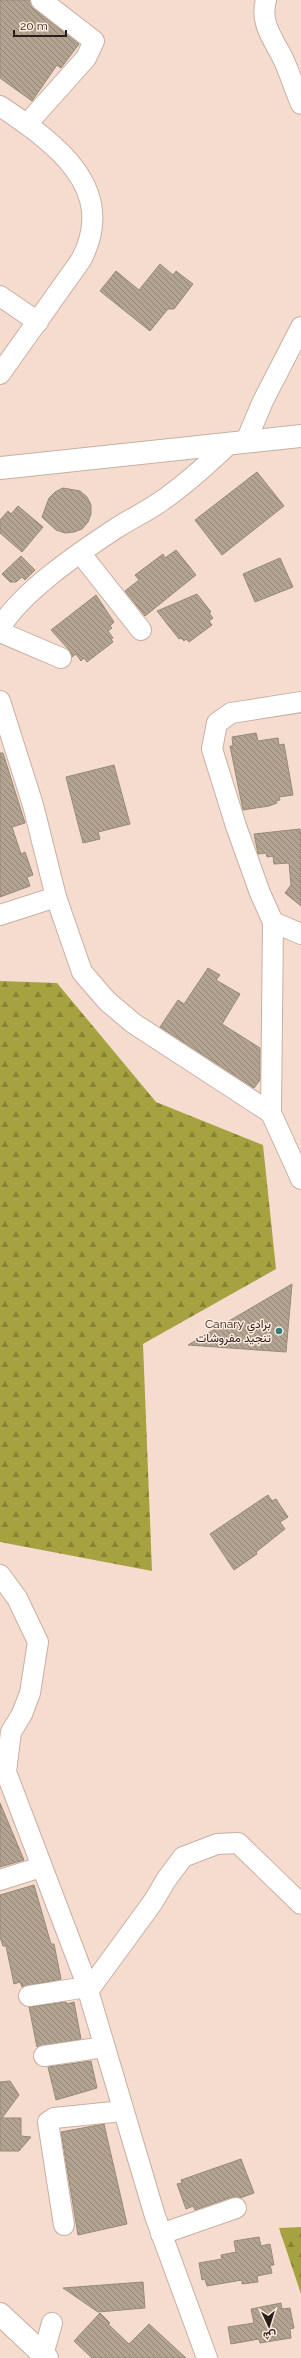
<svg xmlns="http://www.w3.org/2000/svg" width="301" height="2358" viewBox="0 0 301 2358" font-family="Raleway,Vazirmatn,sans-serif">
	<defs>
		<pattern id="forest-firs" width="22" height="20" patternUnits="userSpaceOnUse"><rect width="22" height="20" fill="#a6a240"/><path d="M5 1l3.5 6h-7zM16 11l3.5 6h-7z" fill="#878335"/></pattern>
		<pattern id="building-back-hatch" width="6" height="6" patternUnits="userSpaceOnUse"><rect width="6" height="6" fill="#b2a490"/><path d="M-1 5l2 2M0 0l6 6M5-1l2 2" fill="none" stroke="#918575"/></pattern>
	</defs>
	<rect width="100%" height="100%" fill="#f5dccf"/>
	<g fill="url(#forest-firs)">
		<path d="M0,981L57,983L156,1102L263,1145L276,1269L143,1344L152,1571L0,1542Z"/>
		<path d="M301,2227V2294L279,2228Z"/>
	</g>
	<g fill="url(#building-back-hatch)" stroke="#978a76">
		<path d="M0,0H30L34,9L79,44L61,68L57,65L32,101L0,78Z"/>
		<path d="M160,264L173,275L176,271L193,284L174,309H168L150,331L100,291L116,271L139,290Z"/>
		<path d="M257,472L284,506L222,555L195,520Z"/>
		<path d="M63,488L80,491L87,497L91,505V514L88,522L82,529L74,532L65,533L56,530L42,517L49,498L55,492Z"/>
		<path d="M18,506L43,527L22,552L0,533V520L8,511L11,514Z"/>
		<path d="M176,550L196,575L145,616L125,591L139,580L135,575L163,554L165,558Z"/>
		<path d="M21,556L35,570L25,580L22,577L16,582H10L2,574Z"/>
		<path d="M280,558L293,587L255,602L243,574Z"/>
		<path d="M197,594L211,612L209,613L213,618L209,621L212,625L189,642L186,639L184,641L181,638L179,639L157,611Z"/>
		<path d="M96,595L114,622L110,626L112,628L108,631L113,638L111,639L113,642L87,662L84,658L81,661L76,654L72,657L70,651L51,630Z"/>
		<path d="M256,733L258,741L278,738L279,745L284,744L293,795L279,797L280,800L276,801L277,803L269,806L243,810L230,746H233L232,737Z"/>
		<path d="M0,753H3L25,823L12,827L21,854L25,852L33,875L27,877L30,886L0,897Z"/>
		<path d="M114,765L130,824L98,832L100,839L83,843L66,777Z"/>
		<path d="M300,829L301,840V906L285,893L291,885L289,863L274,864L273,856L267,857L266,853L258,854L254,834Z"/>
		<path d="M208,968L220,975L216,980L240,994L222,1024L260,1048V1080L254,1088L160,1027L178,1000L184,1004Z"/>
		<path d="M292,1284L286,1352L188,1345Z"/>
		<path d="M268,1495L272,1501L276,1499L288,1517L280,1522L285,1529L256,1552L257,1554L234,1570L210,1534Z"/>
		<path d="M0,1803L24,1860L0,1867Z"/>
		<path d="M34,1885L51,1944H54L61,1979L22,1987L20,1982L14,1984L6,1946H3L0,1937V1895Z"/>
		<path d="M66,2002L67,2004L74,2002L81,2039L37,2047L29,2007Z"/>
		<path d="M91,2061L97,2088L56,2100L48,2067Z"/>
		<path d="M10,2081L19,2095L2,2118H21V2136L31,2137L19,2151H0V2082Z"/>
		<path d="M104,2124L127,2224L78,2235L61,2132Z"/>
		<path d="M241,2159L254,2193L240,2198L232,2197L195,2210L193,2206L186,2209L177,2184L182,2183L181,2180Z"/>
		<path d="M259,2237L261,2246L270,2244L274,2265H270L272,2273L257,2276L258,2282L242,2284V2280L207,2286L205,2279L202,2280L199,2263L222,2259L221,2255L236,2252L234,2241Z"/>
		<path d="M143,2282L145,2308L98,2312L63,2288Z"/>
		<path d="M281,2303L282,2309L290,2308L294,2328L290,2329L291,2338L260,2343L259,2339L231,2344L228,2327L254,2323L251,2309Z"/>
		<path d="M100,2313L110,2323L108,2324L129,2344L149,2324L186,2358H92L74,2341Z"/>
	</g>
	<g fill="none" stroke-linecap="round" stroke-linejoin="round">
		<defs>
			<g id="street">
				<path d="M266,0C259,25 276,42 285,63C291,77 295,90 301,104"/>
				<path d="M0,106C54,142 119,188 81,260L0,374"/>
				<path d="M27,124L86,58L94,41L41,0"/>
				<path d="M0,296L38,322"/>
				<path d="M246,441L263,401L301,327"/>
				<path d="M81,554L141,630"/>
				<path d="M0,628C21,592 80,552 115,529C130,519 146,512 160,502C185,485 208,464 230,443"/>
				<path d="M0,632L61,658"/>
				<path d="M0,701L33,805L56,897L82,972L107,1001L133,1023L271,1113"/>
				<path d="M301,702L231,713L217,723L212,749L236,826L260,893L273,922L301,934"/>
				<path d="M0,915L56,897"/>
				<path d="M273,922L271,1113L301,1179"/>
				<path d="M0,1575L17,1598L38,1642L30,1693L22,1714L11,1732L6,1772L84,1977L155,2216L207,2358"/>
				<path d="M0,1880L41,1867"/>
				<path d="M88,1991L153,1902L166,1880L183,1857L217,1844L238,1843L301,1904"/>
				<path d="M29,1996L87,1987"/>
				<path d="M44,2056L104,2047"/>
				<path d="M64,2225L48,2122L54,2118L123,2111"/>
				<path d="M161,2234L236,2208"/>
				<path d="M43,2355L52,2323"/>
			</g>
			<g id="secondary">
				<path d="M0,468L301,436"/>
				<path d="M0,2314L47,2358"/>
			</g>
		</defs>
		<use href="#street" stroke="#c7b0a3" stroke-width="22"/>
		<use href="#secondary" stroke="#c7b0a3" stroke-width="24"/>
		<use href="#street" stroke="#fff" stroke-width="20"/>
		<use href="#secondary" stroke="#fff" stroke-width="22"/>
	</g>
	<circle fill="#347d7c" stroke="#ffeae0" stroke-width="1.5" cx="279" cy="1331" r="4"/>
	<g text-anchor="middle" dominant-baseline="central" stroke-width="3" stroke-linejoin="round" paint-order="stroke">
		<g font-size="12" fill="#271f1a" stroke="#ffeae0" text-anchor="end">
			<text x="271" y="1324">Canary برادي<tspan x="271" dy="14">تنجيد مفروشات</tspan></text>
		</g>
	</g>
	<g transform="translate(269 2326) rotate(176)" stroke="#ffeae0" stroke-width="3" paint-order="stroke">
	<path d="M0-3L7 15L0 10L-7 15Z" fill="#271f1a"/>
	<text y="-6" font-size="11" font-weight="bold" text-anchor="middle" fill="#271f1a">ش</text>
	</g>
	<path d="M14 30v6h52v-6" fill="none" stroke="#271f1a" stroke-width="2"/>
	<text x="20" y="30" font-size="12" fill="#271f1a" stroke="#ffeae0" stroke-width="3" paint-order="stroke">20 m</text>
</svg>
